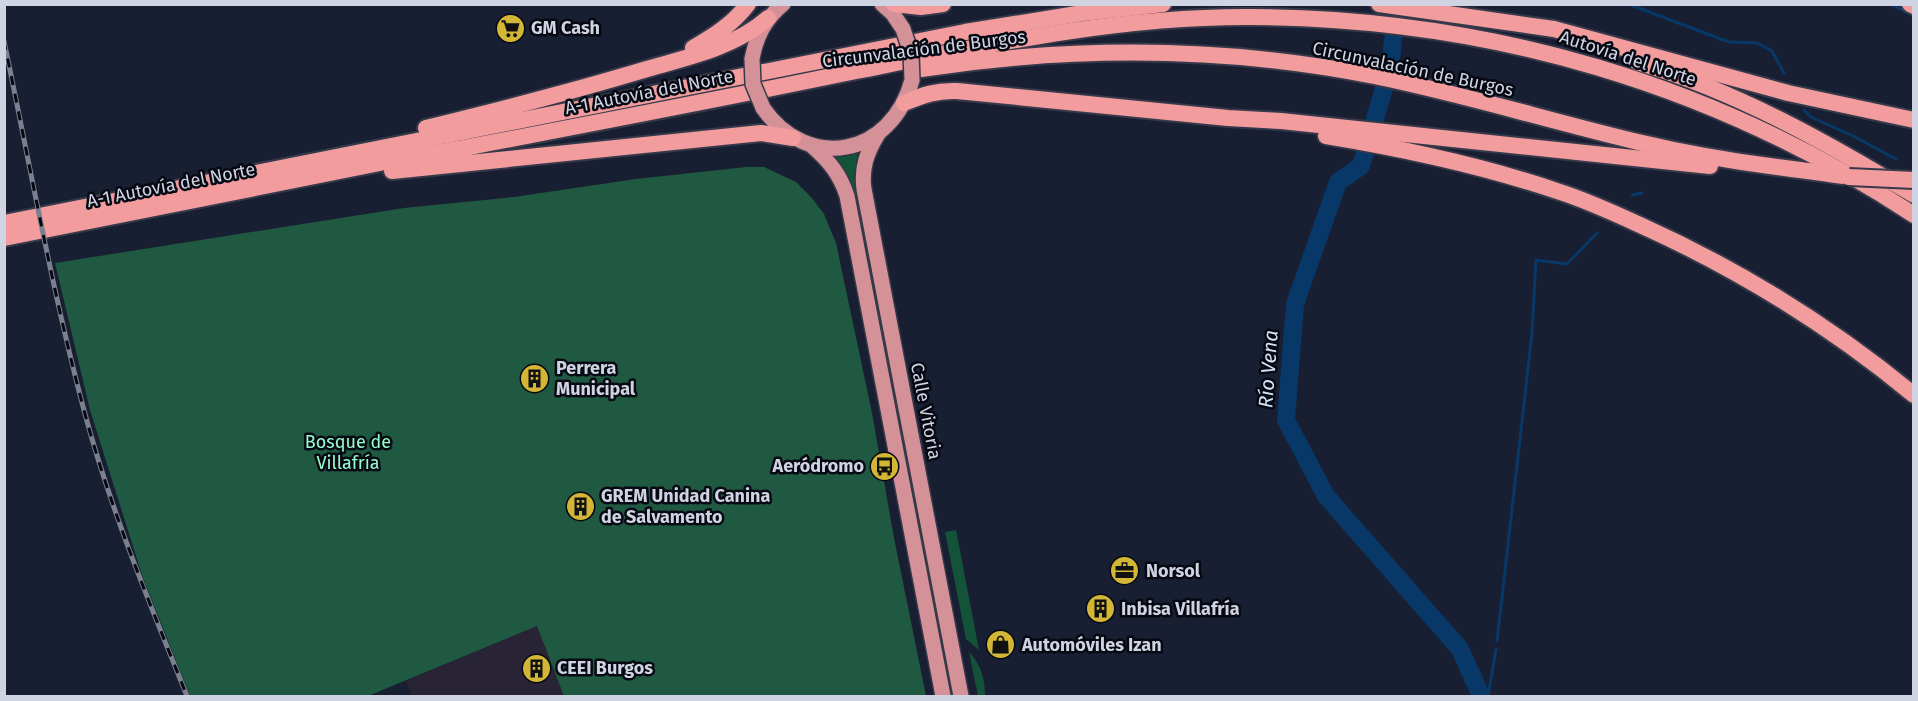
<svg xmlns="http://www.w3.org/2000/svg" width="1918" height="701" viewBox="0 0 1918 701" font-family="'Fira Sans',sans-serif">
	<rect width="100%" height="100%" fill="#191f32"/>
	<path fill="#282435" d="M537,626L564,696H412L406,681Z"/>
	<g fill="#12533a">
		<path d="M858,153L854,178L955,696H949L849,182L844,169L835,156Z"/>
		<path d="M956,530L978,645L979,650L966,639L945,532Z"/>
		<path d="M969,652C981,664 985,680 985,696H978Z"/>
	</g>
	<path fill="#205941" d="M746,167H764L796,182L811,197L824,214L836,243L872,413L894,538L926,696H564L537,626L368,696H190L142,575L90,410L55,263L404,208L514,197L636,179Z"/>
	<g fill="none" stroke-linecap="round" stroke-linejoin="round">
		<g stroke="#083868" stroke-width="3">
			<path d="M1628,4L1729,42L1757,43L1772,51L1784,73"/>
			<path d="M1890,4L1914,16"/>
			<path d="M1804,110L1811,117L1853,136L1896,159"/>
			<path d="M1632,195L1642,193"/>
			<path d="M1497,641L1532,333L1536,260L1567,264L1597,233"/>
			<path d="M1488,696L1496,649"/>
		</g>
		<path stroke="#083868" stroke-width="18" d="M1397,4L1390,68L1361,166L1338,182L1295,304L1286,420L1326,496L1460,649L1481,696"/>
		<defs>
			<g id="trunk">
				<path d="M882,4L893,14L903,29"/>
				<path d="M752,59C756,36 765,19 783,4"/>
				<path d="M763,108C808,173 892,156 912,80"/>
				<path d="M878,134C867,152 861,168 864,189L961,696"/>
				<path d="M812,146C829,161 840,174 847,196L943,696"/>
			</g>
			<g id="motorway">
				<path d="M894,4L921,7L943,4"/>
				<path d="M1379,4L1554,29L1788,93L1914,120"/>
				<path d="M1910,4L1914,6"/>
				<path d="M693,48C714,36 733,24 748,4"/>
				<path d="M1637,62C1736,91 1826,142 1914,195"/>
				<path d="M921,69C1072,46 1223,46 1374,76C1463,94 1550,121 1638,142C1684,153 1730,161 1777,167C1798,170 1820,172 1842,176"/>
				<path d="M904,103C923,95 937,90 957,91L1228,118L1281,121L1710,166"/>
				<path d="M426,128C500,110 574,91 647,69C689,57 735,47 768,18"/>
				<path d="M1326,136C1405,149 1484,166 1560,192C1588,201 1614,213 1640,225C1738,269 1830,326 1914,395"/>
				<path d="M392,171L761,133L793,138"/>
				<path d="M4,223L965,32L1083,13L1163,4"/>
				<path d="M4,238L385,162L464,148C595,123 726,98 856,71C986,45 1118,16 1251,17C1490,18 1714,84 1914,215"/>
			</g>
		</defs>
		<use href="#trunk" stroke="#363949" stroke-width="18"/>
		<use href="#motorway" stroke="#363949" stroke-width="20"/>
		<use href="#trunk" stroke="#d49198" stroke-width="15"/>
		<use href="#motorway" stroke="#f29c9e" stroke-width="16"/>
		<defs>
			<path id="rail" d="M4,41C30,165 52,291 85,414C111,511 150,604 187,696"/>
		</defs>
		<use href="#rail" stroke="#7b8090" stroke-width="5"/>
		<use href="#rail" stroke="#070912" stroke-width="3" stroke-dasharray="9" stroke-linecap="butt"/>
		<defs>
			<g id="trunk-bridge">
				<path d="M903,29L911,53L912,80"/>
				<path d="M752,59L753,84L763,108"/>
			</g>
			<path id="motorway-bridge" d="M1849,177L1914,180"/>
		</defs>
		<use href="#trunk-bridge" stroke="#363949" stroke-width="18" stroke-linecap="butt"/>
		<use href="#motorway-bridge" stroke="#363949" stroke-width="20" stroke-linecap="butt"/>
		<use href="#trunk-bridge" stroke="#d49198" stroke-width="15"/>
		<use href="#motorway-bridge" stroke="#f29c9e" stroke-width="16"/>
	</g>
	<defs>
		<symbol id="supermarket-disc" viewBox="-11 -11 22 22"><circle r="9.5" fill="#d3b635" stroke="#070912"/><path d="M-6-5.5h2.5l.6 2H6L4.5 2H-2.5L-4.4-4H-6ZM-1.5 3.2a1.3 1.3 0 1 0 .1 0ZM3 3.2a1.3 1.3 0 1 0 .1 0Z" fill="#111"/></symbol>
		<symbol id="building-disc" viewBox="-11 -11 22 22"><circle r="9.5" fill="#d3b635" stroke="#070912"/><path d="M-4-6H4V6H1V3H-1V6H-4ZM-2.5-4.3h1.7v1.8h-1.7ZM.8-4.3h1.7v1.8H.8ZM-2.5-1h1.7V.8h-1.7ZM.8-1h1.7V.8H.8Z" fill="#111"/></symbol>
		<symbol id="bus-disc" viewBox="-11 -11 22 22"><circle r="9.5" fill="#d3b635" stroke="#070912"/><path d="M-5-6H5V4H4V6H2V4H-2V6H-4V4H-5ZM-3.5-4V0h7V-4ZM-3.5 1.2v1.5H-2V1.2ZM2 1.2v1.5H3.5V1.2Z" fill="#111"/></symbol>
		<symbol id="office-disc" viewBox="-11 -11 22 22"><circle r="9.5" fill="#d3b635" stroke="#070912"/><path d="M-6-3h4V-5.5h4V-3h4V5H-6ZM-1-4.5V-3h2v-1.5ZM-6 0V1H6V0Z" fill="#111"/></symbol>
		<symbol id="shop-disc" viewBox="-11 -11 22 22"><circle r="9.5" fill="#d3b635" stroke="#070912"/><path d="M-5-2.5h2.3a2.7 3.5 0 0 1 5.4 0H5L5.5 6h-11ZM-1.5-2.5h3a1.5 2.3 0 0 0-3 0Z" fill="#111"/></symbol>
	</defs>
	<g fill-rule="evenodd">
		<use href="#supermarket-disc" x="494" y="12" width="33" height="33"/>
		<use href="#building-disc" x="518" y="362" width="33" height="33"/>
		<use href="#bus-disc" x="868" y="450" width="33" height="33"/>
		<use href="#building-disc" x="564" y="490" width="33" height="33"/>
		<use href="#office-disc" x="1108" y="554" width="33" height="33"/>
		<use href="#building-disc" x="1084" y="592" width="33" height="33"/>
		<use href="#shop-disc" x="984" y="628" width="33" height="33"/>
		<use href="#building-disc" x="520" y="652" width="33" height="33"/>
	</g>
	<g text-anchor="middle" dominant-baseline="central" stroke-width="5" stroke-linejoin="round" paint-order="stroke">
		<g font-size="18" font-weight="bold" fill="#d0d4e2" stroke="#070912" text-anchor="start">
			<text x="531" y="28">GM Cash</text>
			<text x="556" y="368">Perrera<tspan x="556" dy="21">Municipal</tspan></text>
			<text x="864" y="466" text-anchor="end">Aeródromo</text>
			<text x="601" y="496">GREM Unidad Canina<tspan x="601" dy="21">de Salvamento</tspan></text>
			<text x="1146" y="571">Norsol</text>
			<text x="1121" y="609">Inbisa Villafría</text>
			<text x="1022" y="645">Automóviles Izan</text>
			<text x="557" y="668">CEEI Burgos</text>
		</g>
		<g font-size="18" fill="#d0d4e2" stroke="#070912">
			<text transform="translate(924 49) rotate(-7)">Circunvalación de Burgos</text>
			<text transform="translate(1628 58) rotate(18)">Autovía del Norte</text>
			<text transform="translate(1413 69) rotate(12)">Circunvalación de Burgos</text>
			<text transform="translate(649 92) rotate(-11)">A-1 Autovía del Norte</text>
			<text transform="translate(171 185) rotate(-11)">A-1 Autovía del Norte</text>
			<text transform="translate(926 411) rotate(79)">Calle Vitoria</text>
		</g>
		<g font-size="18" fill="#94fdcc" stroke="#070912">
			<text x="348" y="442">Bosque de<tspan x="348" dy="21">Villafría</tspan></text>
		</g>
		<g font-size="20" font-style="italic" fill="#d4e4f6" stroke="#070912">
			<text transform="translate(1268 369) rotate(-86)">Río Vena</text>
		</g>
	</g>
	<rect width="1918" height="701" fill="none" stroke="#d0d4e2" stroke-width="12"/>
</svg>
